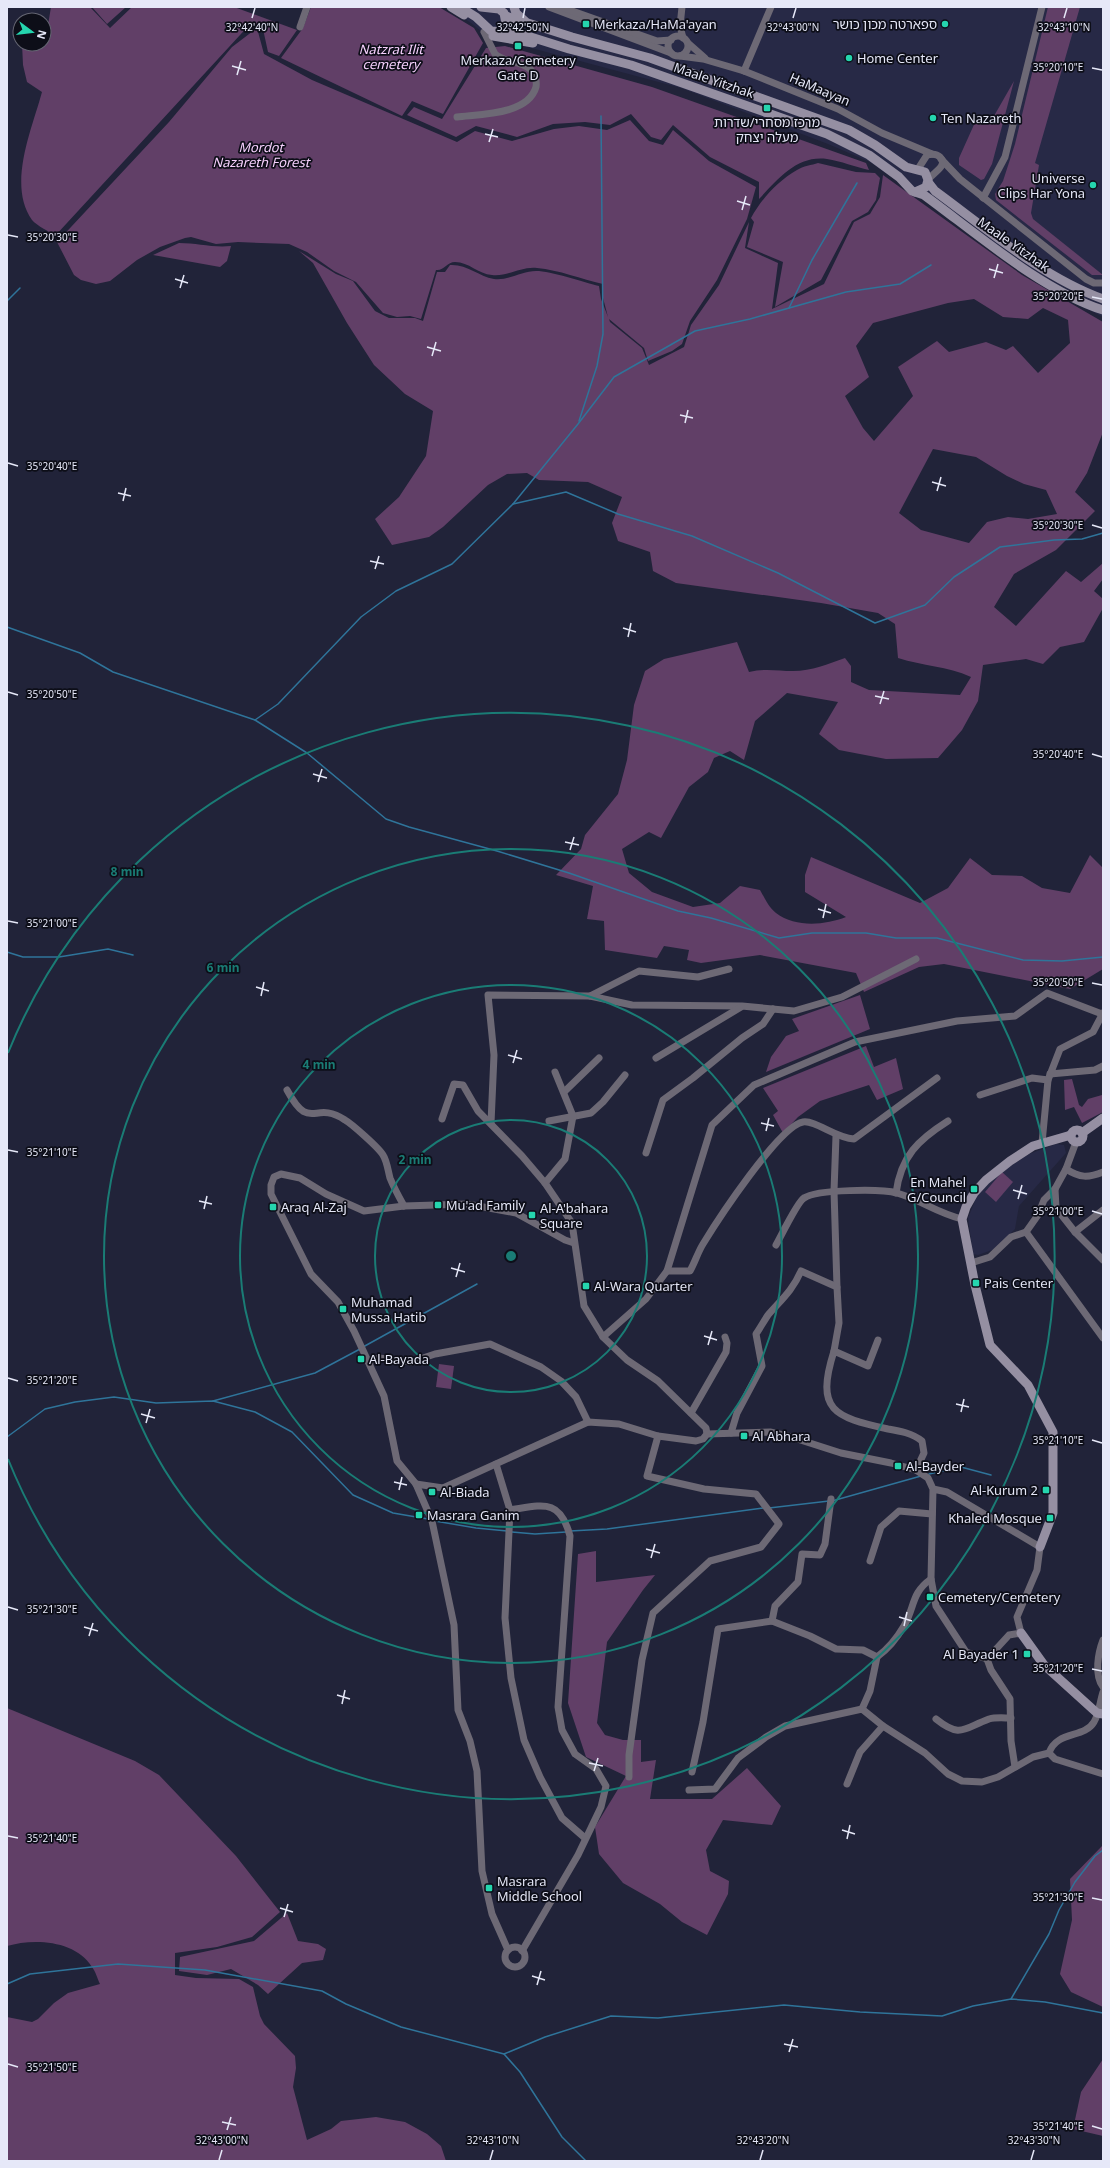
<svg xmlns="http://www.w3.org/2000/svg" width="1110" height="2168" viewBox="0 0 1110 2168" font-family="Georgia,'Noto Sans Hebrew',serif">
	<rect width="100%" height="100%" fill="#212339"/>
	<g fill="#272946">
		<path d="M447,7H1103V317L1079,305L1012,262L870,162L828,144L681,88L487,36L471,23Z"/>
		<path d="M1056,1144L1064,1145L1066,1153L1019,1206L1015,1229L995,1249L978,1255L973,1254L968,1218L977,1196L992,1179L1009,1167L1029,1154Z"/>
	</g>
	<g fill="#613f67" fill-rule="evenodd">
		<path d="M51,7H90L110,28L132,7H234L297,30L279,56L268,52L263,29L252,22L55,236C49,231 37,226 32,220C7,185 32,129 42,92L27,82L23,65L22,44H44V25H48Z"/>
		<path d="M92,7H126L107,24Z"/>
		<path d="M311,7H439L474,28L483,43L443,114L412,101L402,116L281,58L303,28Z"/>
		<path d="M1048,7H1080L1035,163L1039,165L1031,213L1033,219L1103,275H1092L996,200L995,194L1003,181L1015,144Z"/>
		<path d="M257,28L264,54L312,80L457,142L475,131L512,141L554,129L579,126L607,130L630,120L649,141L663,145L673,130L709,161L756,187L747,219L717,280L690,321L682,344L672,351L648,361L644,348L609,319L610,322L642,348L649,365L684,347L691,325L719,285L749,222L745,248L778,263L772,309L824,284L854,222L870,214L880,197L883,175L1022,275L1103,322V432L1087,473L1075,492L1095,511L1056,550L1014,574L994,607L1016,626L1066,571L1081,582L1103,563V579L1094,591L1103,599V608L1084,642L1060,647L1043,664L1026,659L983,665L978,701L962,730L938,758L886,759L839,750L819,734L838,702L787,693L755,721L744,760L730,751L714,758L708,772L689,787L661,838L649,832L622,849L629,873L652,892L693,907L720,903L740,886L760,890C764,897 769,908 776,913C796,928 825,925 846,917L805,892V875L811,857L920,903L948,888L970,858L992,875L1022,876L1042,888L1070,893L1090,855L1103,868V969L1070,989L944,964L919,967L864,992L856,973L760,955L701,963L687,960L689,950L664,946L657,958L605,950L604,921L587,919L593,886L556,875L581,849L585,835L618,794L627,760L634,705L645,671L664,659L737,642L749,672C765,668 778,671 793,671C812,671 828,664 845,658L851,666V682L869,690L960,695L971,677C947,666 923,666 898,658L895,624L878,613L821,603L676,583L653,571L650,552L618,541L612,523L622,497L588,482L539,480L527,473L507,474L488,485L443,527L429,537L392,545L375,519L399,497L426,456L433,411L405,394L374,365L347,323L313,263L299,251L336,274L353,281L375,311L389,318H415L423,321L437,272H445L450,265C467,264 478,276 494,279C508,281 522,271 536,271C551,271 583,282 599,286L601,299L608,317L603,298V284C581,279 559,270 537,268C522,266 507,277 492,275C478,274 469,262 455,262C447,262 444,271 436,270L421,319L410,316L397,317L383,313L356,282L334,271L307,252L289,244L238,242L216,244L191,237L185,238L160,247L137,260L110,281L96,284L81,280L74,275L57,242L169,122L232,47ZM974,299L1003,317L1028,319L1043,308L1068,320L1070,343L1038,373L1013,346L1006,350L986,342L949,352L937,341L898,367L913,396L874,441L863,428L845,396L869,377L856,346L873,323L948,303ZM933,449L976,457L1007,476L1024,484L1046,490L1057,514L1028,519L1008,517L987,522L969,543L921,530L899,513Z"/>
		<path d="M505,46L652,87L866,163L869,170C855,167 841,161 827,159C797,155 778,179 759,199V182L710,157L673,125L661,140L651,137L631,114L610,125L585,122L553,124L517,137L476,126L456,137L407,115L414,107L442,119L486,48Z"/>
		<path d="M1014,81L992,164L984,179L981,180L959,165V158L977,118L990,123Z"/>
		<path d="M818,163L856,172L875,173L880,178L876,200L868,212L852,221L821,280L775,307L783,262L747,247L754,222L751,218C762,198 778,181 797,170C803,166 812,165 818,163Z"/>
		<path d="M179,243C197,243 213,248 231,246L227,261L220,267L153,255Z"/>
		<path d="M860,995L870,1029L766,1072L771,1057L786,1036L799,1031L792,1019Z"/>
		<path d="M866,1046L874,1067L896,1058L903,1089L877,1100L869,1085L820,1101L798,1117L783,1133L773,1115L778,1111L763,1088Z"/>
		<path d="M1072,1079L1079,1105L1082,1107L1088,1099L1102,1095L1103,1112L1082,1123L1074,1107L1065,1110L1064,1080Z"/>
		<path d="M1002,1172L1013,1182L996,1202L985,1192Z"/>
		<path d="M439,1364L454,1366L451,1389L436,1387Z"/>
		<path d="M596,1551V1582L655,1575L643,1590L607,1642L597,1723L605,1735L623,1740H641V1762L656,1760L650,1799H712L747,1768L781,1806L772,1825L723,1820L706,1850L710,1871L729,1881L728,1894L707,1935L682,1922L660,1904L623,1883L599,1854L595,1827L626,1776L586,1757L568,1703L578,1554Z"/>
		<path d="M7,1708L135,1761L159,1775L236,1856L280,1912L252,1937L217,1947L175,1953V1975L196,1978L239,1979L253,1987L260,2016L264,2024L295,2056L296,2068L293,2087L307,2140L331,2129L341,2121L376,2117L405,2122L427,2134L441,2146L446,2161H7V2017L32,2022L38,2019L54,2003L68,1993L100,1984C97,1978 96,1972 92,1967C76,1940 33,1938 7,1946Z"/>
		<path d="M1103,1845V2007L1071,1992L1060,1974L1072,1920L1070,1879Z"/>
		<path d="M287,1913L298,1941L318,1944L326,1949L323,1960L302,1963L268,1994L258,1985L231,1969L207,1975L179,1971L180,1957L254,1941Z"/>
		<path d="M1103,2059V2136L1073,2129L1081,2092Z"/>
	</g>
	<g fill="none" stroke-linecap="round" stroke-linejoin="round">
		<g stroke="#2f749a" stroke-width="1.5">
			<path d="M7,301L20,288"/>
			<path d="M789,308L812,260L857,183"/>
			<path d="M579,421L597,366L603,334L601,116"/>
			<path d="M513,504L578,424L614,377L695,331L750,319L846,292L900,284L931,265"/>
			<path d="M7,627L80,653L113,672L255,720L307,753L386,819L409,827L497,851L569,873L678,911L711,918L779,938L812,933H866L896,938H937L1023,960L1062,961L1103,957"/>
			<path d="M255,720L278,704L361,617L396,591L452,564L513,504L566,492L618,514L692,536L778,573L875,623L925,605L954,577L1000,547L1054,540L1082,539L1103,533"/>
			<path d="M7,952L23,957H59L108,949L133,955"/>
			<path d="M363,1347L477,1284"/>
			<path d="M213,1401L315,1373L360,1349"/>
			<path d="M7,1437L45,1409L75,1402L114,1397L156,1403L213,1401L255,1412L292,1432L353,1495L393,1513L428,1519"/>
			<path d="M929,1474L961,1467L991,1475"/>
			<path d="M832,1501L921,1476"/>
			<path d="M769,1508L829,1501"/>
			<path d="M435,1521L476,1528L507,1531"/>
			<path d="M570,1531L607,1529L763,1508"/>
			<path d="M512,1532L535,1534L566,1532"/>
			<path d="M7,1984L30,1974L118,1964L205,1970L322,1991L346,2004L401,2027L504,2054L520,2072L562,2137L586,2161"/>
			<path d="M1011,1999L1049,1934L1059,1910L1075,1882L1095,1856L1103,1850"/>
			<path d="M504,2054L545,2037L611,2016L658,2018L784,2005L860,2012L942,2016L973,2006L1011,1999L1045,2002L1103,2013"/>
		</g>
		<g stroke="#6d6975" stroke-width="7">
			<path d="M549,7L671,53"/>
			<path d="M561,7L657,41L671,40"/>
			<path d="M682,7L680,26L683,38"/>
			<path d="M300,27L307,7"/>
			<circle cx="678" cy="46" r="10"/>
			<path d="M688,43L705,58"/>
			<path d="M680,56L703,59L744,71L838,109L882,133L932,154"/>
			<path d="M744,71L771,7"/>
			<path d="M457,117C480,114 528,115 536,87C537,82 535,74 531,70C521,60 505,63 495,54L484,32"/>
			<path d="M941,159L960,179L1086,279L1094,283H1103"/>
			<path d="M918,169L927,155C931,154 936,153 940,157C949,166 932,173 928,180"/>
			<path d="M983,198L1005,157L1042,7"/>
			<path d="M590,996L632,1005L742,1006L794,1011L842,997L916,959"/>
			<path d="M656,1058L741,1007"/>
			<path d="M1050,1074L1095,1070L1103,1066"/>
			<path d="M287,1090C311,1134 313,1099 345,1120C352,1124 379,1148 383,1155C387,1161 388,1171 390,1178C394,1188 399,1197 404,1206"/>
			<path d="M564,1092L599,1058"/>
			<path d="M980,1095L1032,1078L1048,1080"/>
			<path d="M442,1119L454,1084L463,1085L478,1111L522,1156L545,1183L572,1223L584,1306L603,1337L627,1360L658,1381L706,1428L707,1434"/>
			<path d="M549,1121L591,1113L603,1102L625,1075"/>
			<path d="M491,1123L494,1055L488,995L590,996L639,971L698,977L729,969"/>
			<path d="M836,1136L834,1191L837,1287"/>
			<path d="M1076,1142L1066,1169L1055,1189L1056,1208L1075,1232L1103,1260"/>
			<path d="M1042,1143L1048,1080L1060,1049L1093,1032L1103,1013"/>
			<path d="M646,1153L663,1100L693,1078L742,1038L763,1024L773,1009"/>
			<path d="M1066,1169C1080,1178 1088,1178 1103,1172"/>
			<path d="M545,1183L565,1159L573,1116L555,1072"/>
			<path d="M896,1193C901,1156 918,1140 948,1121"/>
			<path d="M1026,1232L1103,1338"/>
			<path d="M1075,1232L1103,1210"/>
			<path d="M776,1245C781,1236 798,1201 804,1198C817,1189 882,1189 897,1193C921,1200 937,1213 962,1219"/>
			<path d="M971,1263L990,1257L1011,1237L1026,1232L1038,1215L1044,1200L1055,1189"/>
			<path d="M667,1271H690C695,1262 698,1252 703,1244C717,1221 779,1126 803,1122C816,1120 835,1138 854,1139L937,1078"/>
			<path d="M603,1337L646,1299L667,1271L712,1125L754,1085L855,1042L957,1021L1015,1016L1047,993L1102,1014"/>
			<path d="M878,1340L868,1366L834,1351C815,1411 834,1417 888,1429C900,1431 912,1433 922,1441L924,1453L916,1470"/>
			<path d="M368,1361L379,1358L411,1362L435,1354L490,1344L541,1367L561,1381L576,1397L588,1422"/>
			<path d="M691,1413L726,1352L727,1343L725,1337"/>
			<path d="M731,1433L737,1413L762,1366L756,1334C760,1328 764,1321 768,1315C781,1300 793,1290 801,1271L837,1287L839,1323L834,1351"/>
			<path d="M496,1464L510,1510L505,1618L511,1678L524,1740L540,1777L562,1818L585,1838"/>
			<path d="M416,1484L443,1488L588,1422L619,1424L658,1436L696,1441L703,1439L707,1434L770,1432L788,1436L841,1453L891,1463L916,1470L928,1478L933,1489L947,1492L1040,1547L1037,1570L1017,1617L1021,1633L1009,1635L987,1659L966,1652L936,1606L931,1579L933,1489"/>
			<path d="M510,1510C543,1505 560,1498 570,1536L558,1707L562,1730L575,1754L596,1769L606,1786L601,1807L578,1855L522,1951"/>
			<path d="M870,1561L881,1527L899,1511L932,1514"/>
			<path d="M772,1621L775,1606L798,1582L802,1554L820,1555L825,1544L831,1499"/>
			<path d="M1103,1640C1098,1653 1094,1675 1103,1687"/>
			<path d="M877,1657C888,1649 897,1638 904,1626C915,1607 911,1593 931,1579"/>
			<path d="M987,1659L991,1670L1010,1699L1011,1741L1015,1767"/>
			<path d="M936,1719C961,1739 964,1728 989,1719C996,1717 1004,1718 1011,1718"/>
			<path d="M1049,1753C1057,1730 1084,1739 1094,1722C1099,1714 1100,1701 1103,1692"/>
			<path d="M692,1772L703,1722L718,1629L772,1621L810,1636L836,1649L863,1650L877,1657L870,1691L862,1709"/>
			<path d="M629,1777V1755L642,1660L653,1613L710,1561L761,1547L779,1524L756,1494L704,1489L647,1476L658,1436"/>
			<path d="M847,1784L860,1752L883,1726"/>
			<path d="M689,1790L715,1789L738,1758L766,1737L785,1726L862,1709L883,1726L925,1753L948,1774L962,1781L982,1782L998,1777L1033,1757L1049,1753L1055,1759L1103,1774"/>
			<circle cx="515" cy="1957" r="10"/>
			<path d="M508,1950L492,1914L482,1871L477,1771L470,1741L458,1710L454,1625L432,1521L416,1484L397,1461L384,1396L354,1331L338,1302L311,1274L271,1194V1185L274,1177L281,1174L300,1178L326,1194L364,1211L404,1206L467,1204L516,1213L565,1240L574,1243"/>
		</g>
		<g stroke="#958fa2" stroke-width="9">
			<path d="M451,7L464,15"/>
			<path d="M460,7L476,17L491,31L518,33L569,49L631,65L827,134L869,155L899,177L912,191L924,195C976,233 1043,291 1103,310"/>
			<path d="M481,7L499,9L504,13L506,24L499,31"/>
			<path d="M514,7L516,13L525,21"/>
			<path d="M506,16L572,37L650,58L849,130L875,145L906,167L925,172L928,180L926,187L915,192"/>
			<path d="M493,36L533,43"/>
			<path d="M928,182L935,191C987,229 1042,277 1103,299"/>
			<circle cx="1077" cy="1136" r="6"/>
			<path d="M1082,1133L1103,1118"/>
			<path d="M1040,1547L1053,1513V1432L1028,1385L990,1345L975,1285L962,1219L966,1207L974,1193L986,1180L1010,1161L1033,1146L1071,1135"/>
			<path d="M1021,1633L1044,1665L1097,1713L1103,1714"/>
		</g>
	</g>
	<path fill="none" stroke="#e6e8f8" stroke-width="1.5" d="M252,18L255,8M523,18L525,8M793,18L796,8M1064,18L1067,8M232,66L246,70M1092,68L1102,70M237,75L241,61M485,134L498,137M489,142L493,129M737,201L750,205M742,210L746,196M8,235L18,237M989,269L1003,273M994,278L998,264M175,279L188,283M180,288L184,275M1092,297L1102,299M427,347L441,351M432,356L436,342M680,415L693,418M685,423L688,410M8,463L18,466M932,482L946,486M937,491L941,477M118,493L131,496M123,501L126,488M1092,525L1102,528M370,561L384,564M375,569L379,556M623,628L636,632M628,637L631,623M8,692L18,695M875,696L889,699M880,704L884,691M1092,754L1102,757M313,774L327,778M318,782L322,769M565,842L579,845M570,850L574,837M818,909L831,913M823,918L826,904M8,921L18,923M1092,983L1102,985M256,987L269,991M261,996L264,982M508,1055L522,1059M513,1063L517,1050M761,1123L774,1126M766,1131L769,1118M8,1150L18,1152M1013,1190L1027,1194M1018,1199L1022,1185M199,1201L212,1204M204,1209L207,1196M1092,1211L1102,1214M451,1268L465,1272M456,1277L460,1263M704,1336L717,1340M708,1345L712,1331M8,1378L18,1381M956,1404L969,1407M961,1412L964,1399M141,1414L155,1418M146,1423L150,1409M1092,1440L1102,1443M394,1482L407,1485M399,1490L402,1477M646,1549L660,1553M651,1558L655,1544M8,1607L18,1610M899,1617L912,1621M904,1626L907,1612M84,1627L98,1631M89,1636L93,1623M1092,1669L1102,1671M337,1695L350,1699M342,1704L345,1690M589,1763L603,1766M594,1771L598,1758M842,1830L855,1834M8,1836L18,1838M847,1839L850,1825M1092,1898L1102,1900M280,1908L293,1912M284,1917L288,1904M532,1976L545,1980M537,1985L541,1971M784,2044L798,2047M789,2052L793,2039M8,2064L18,2067M222,2122L236,2125M1092,2126L1102,2129M227,2130L231,2117M219,2160L222,2150M490,2160L493,2150M760,2160L763,2150M1031,2160L1034,2150"/>
	<g fill="none" stroke="#1a7c75" stroke-width="2">
		<circle cx="511" cy="1256" r="136"/>
		<circle cx="511" cy="1256" r="271"/>
		<circle cx="511" cy="1256" r="407"/>
		<path d="M8 1053A543 543 0 1 1 8 1459"/>
	</g>
	<g fill="#25d5ae" stroke="#0d0e18" stroke-width="1.5">
		<rect x="582" y="20" width="8" height="8" rx="2"/>
		<circle cx="945" cy="24" r="4"/>
		<rect x="514" y="42" width="8" height="8" rx="2"/>
		<circle cx="849" cy="58" r="4"/>
		<rect x="763" y="104" width="8" height="8" rx="2"/>
		<circle cx="933" cy="118" r="4"/>
		<circle cx="1093" cy="185" r="4"/>
		<rect x="970" y="1185" width="8" height="8" rx="2"/>
		<rect x="434" y="1201" width="8" height="8" rx="2"/>
		<rect x="269" y="1203" width="8" height="8" rx="2"/>
		<rect x="528" y="1211" width="8" height="8" rx="2"/>
		<rect x="972" y="1279" width="8" height="8" rx="2"/>
		<rect x="582" y="1282" width="8" height="8" rx="2"/>
		<rect x="339" y="1305" width="8" height="8" rx="2"/>
		<rect x="357" y="1355" width="8" height="8" rx="2"/>
		<rect x="740" y="1432" width="8" height="8" rx="2"/>
		<rect x="894" y="1462" width="8" height="8" rx="2"/>
		<rect x="1042" y="1486" width="8" height="8" rx="2"/>
		<rect x="428" y="1488" width="8" height="8" rx="2"/>
		<rect x="415" y="1511" width="8" height="8" rx="2"/>
		<rect x="1046" y="1514" width="8" height="8" rx="2"/>
		<rect x="926" y="1593" width="8" height="8" rx="2"/>
		<rect x="1023" y="1650" width="8" height="8" rx="2"/>
		<rect x="485" y="1884" width="8" height="8" rx="2"/>
	</g>
	<g text-anchor="middle" dominant-baseline="central" stroke-width="3.5" stroke-linejoin="round" paint-order="stroke">
		<g font-size="13" fill="#e6e8f8" stroke="#0d0e18" text-anchor="start">
			<text x="594" y="24">Merkaza/HaMa'ayan</text>
			<text x="937" y="24" text-anchor="end">ספארטה מכון כושר</text>
			<text x="857" y="58">Home Center</text>
			<text x="518" y="60" text-anchor="middle">Merkaza/Cemetery<tspan x="518" dy="15">Gate D</tspan></text>
			<text x="941" y="118">Ten Nazareth</text>
			<text x="767" y="122" text-anchor="middle">מרכז מסחרי/שדרות<tspan x="767" dy="15">מעלה יצחק</tspan></text>
			<text x="1085" y="178" text-anchor="end">Universe<tspan x="1085" dy="15">Clips Har Yona</tspan></text>
			<text x="966" y="1182" text-anchor="end">En Mahel<tspan x="966" dy="15">G/Council</tspan></text>
			<text x="446" y="1205">Mu'ad Family</text>
			<text x="281" y="1207">Araq Al-Zaj</text>
			<text x="540" y="1208">Al-A'bahara<tspan x="540" dy="15">Square</tspan></text>
			<text x="984" y="1283">Pais Center</text>
			<text x="594" y="1286">Al-Wara Quarter</text>
			<text x="351" y="1302">Muhamad<tspan x="351" dy="15">Mussa Hatib</tspan></text>
			<text x="369" y="1359">Al-Bayada</text>
			<text x="752" y="1436">Al Abhara</text>
			<text x="906" y="1466">Al-Bayder</text>
			<text x="1038" y="1490" text-anchor="end">Al-Kurum 2</text>
			<text x="440" y="1492">Al-Biada</text>
			<text x="427" y="1515">Masrara Ganim</text>
			<text x="1042" y="1518" text-anchor="end">Khaled Mosque</text>
			<text x="938" y="1597">Cemetery/Cemetery</text>
			<text x="1019" y="1654" text-anchor="end">Al Bayader 1</text>
			<text x="497" y="1881">Masrara<tspan x="497" dy="15">Middle School</tspan></text>
		</g>
		<g font-size="13" font-style="italic" fill="#f8d2ff" stroke="#0d0e18">
			<text x="391" y="49">Natzrat Ilit<tspan x="391" dy="15">cemetery</tspan></text>
			<text x="261" y="147">Mordot<tspan x="261" dy="15">Nazareth Forest</tspan></text>
		</g>
		<g font-size="13" fill="#e6e8f8" stroke="#0d0e18">
			<text transform="translate(714 80) rotate(19)">Maale Yitzhak</text>
			<text transform="translate(820 89) rotate(23)">HaMaayan</text>
			<text transform="translate(1014 244) rotate(35)">Maale Yitzhak</text>
		</g>
	</g>
	<g font-size="10" text-anchor="middle" fill="#e6e8f8" stroke="#0d0e18" stroke-width="3.5" stroke-linejoin="round" paint-order="stroke">
		<text x="252" y="31">32°42'40"N</text>
		<text x="523" y="31">32°42'50"N</text>
		<text x="793" y="31">32°43'00"N</text>
		<text x="1064" y="31">32°43'10"N</text>
		<text x="1058" y="71">35°20'10"E</text>
		<text x="52" y="241">35°20'30"E</text>
		<text x="1058" y="300">35°20'20"E</text>
		<text x="52" y="470">35°20'40"E</text>
		<text x="1058" y="529">35°20'30"E</text>
		<text x="52" y="698">35°20'50"E</text>
		<text x="1058" y="758">35°20'40"E</text>
		<text x="52" y="927">35°21'00"E</text>
		<text x="1058" y="986">35°20'50"E</text>
		<text x="52" y="1156">35°21'10"E</text>
		<text x="1058" y="1215">35°21'00"E</text>
		<text x="52" y="1384">35°21'20"E</text>
		<text x="1058" y="1444">35°21'10"E</text>
		<text x="52" y="1613">35°21'30"E</text>
		<text x="1058" y="1672">35°21'20"E</text>
		<text x="52" y="1842">35°21'40"E</text>
		<text x="1058" y="1901">35°21'30"E</text>
		<text x="52" y="2071">35°21'50"E</text>
		<text x="1058" y="2130">35°21'40"E</text>
		<text x="222" y="2144">32°43'00"N</text>
		<text x="493" y="2144">32°43'10"N</text>
		<text x="763" y="2144">32°43'20"N</text>
		<text x="1034" y="2144">32°43'30"N</text>
	</g>
	<circle cx="511" cy="1256" r="6" fill="#1a7c75" stroke="#0d0e18" stroke-width="2"/>
	<g font-size="12" text-anchor="middle" font-weight="bold" fill="#1a7c75" stroke="#0d0e18" stroke-width="3.5" stroke-linejoin="round" paint-order="stroke">
		<text x="127" y="876">8 min</text>
		<text x="223" y="972">6 min</text>
		<text x="319" y="1069">4 min</text>
		<text x="415" y="1164">2 min</text>
	</g>
	<rect width="1110" height="2168" fill="none" stroke="#e6e8f8" stroke-width="16"/>
	<g transform="translate(32 32) rotate(105)"><circle r="19" fill="#0d0e18" stroke="#646572"/>
	<path d="M0-3L7 15L0 10L-7 15Z" fill="#25d5ae"/>
	<text y="-6" font-size="11" font-weight="bold" text-anchor="middle" fill="#e6e8f8">N</text>
	</g>
</svg>
